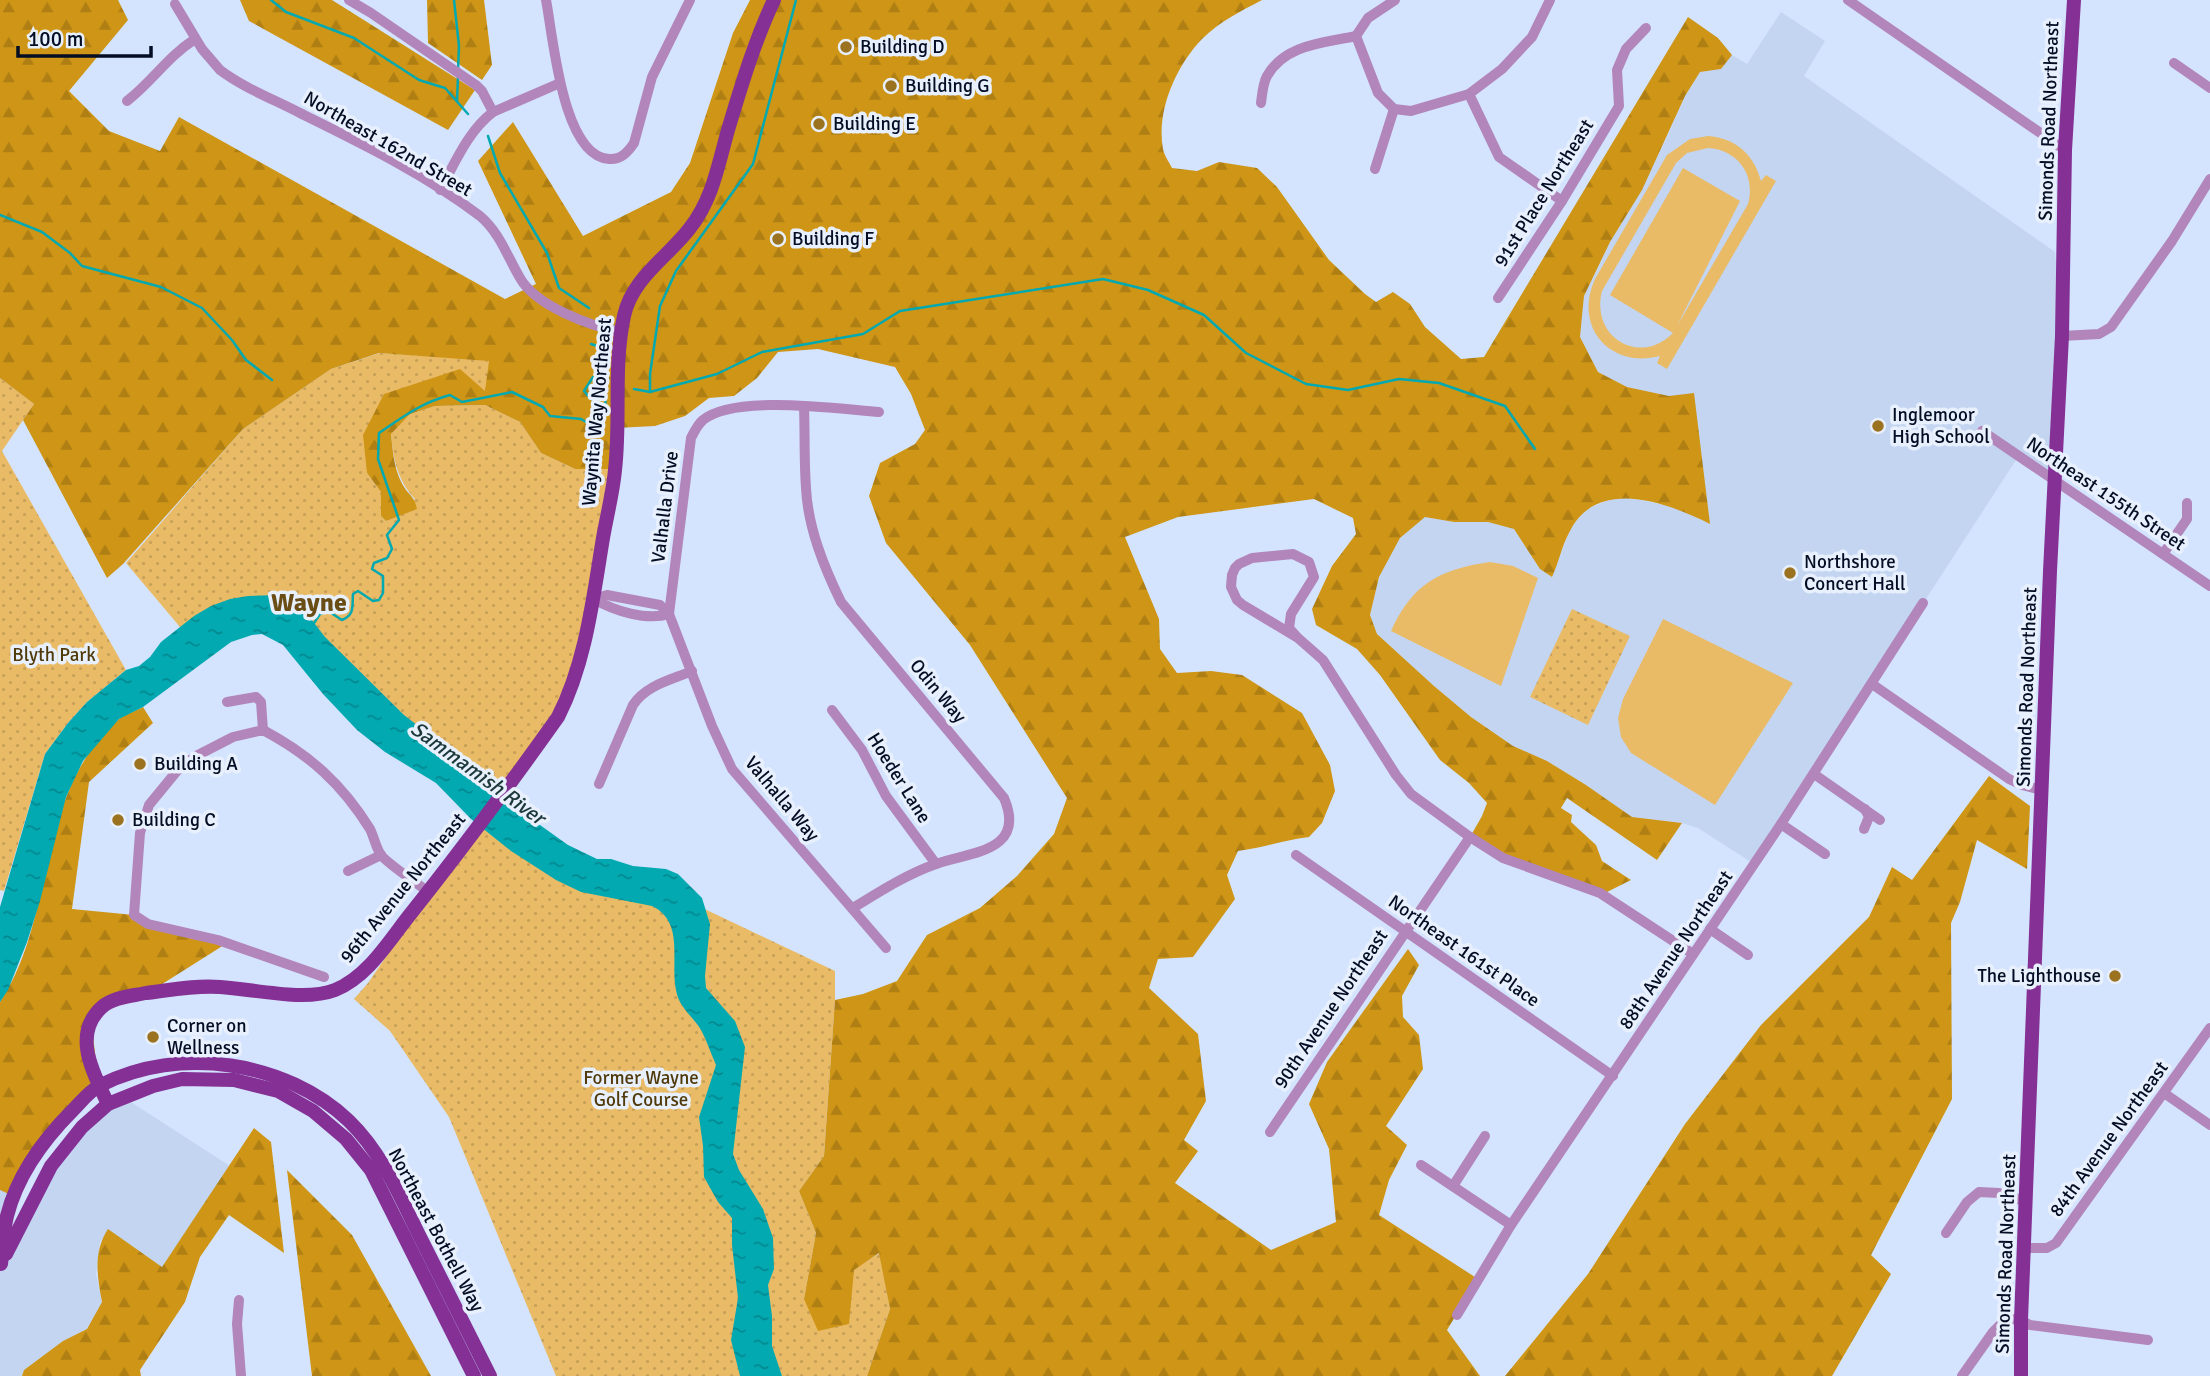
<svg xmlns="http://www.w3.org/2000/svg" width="2210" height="1376" viewBox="0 0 2210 1376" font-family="Signika,sans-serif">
	<defs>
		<pattern id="grass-dots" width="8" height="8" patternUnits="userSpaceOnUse" patternTransform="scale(1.75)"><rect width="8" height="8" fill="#eabb67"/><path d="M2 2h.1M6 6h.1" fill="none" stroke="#c7a059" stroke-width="1.8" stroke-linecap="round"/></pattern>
		<pattern id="forest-firs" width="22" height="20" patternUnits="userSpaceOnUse" patternTransform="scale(1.75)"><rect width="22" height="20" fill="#ce9516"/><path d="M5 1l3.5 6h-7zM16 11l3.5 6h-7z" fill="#af7f14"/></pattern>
		<pattern id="water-ripples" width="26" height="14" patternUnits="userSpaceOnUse" patternTransform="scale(1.75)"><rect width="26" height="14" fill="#03a9b1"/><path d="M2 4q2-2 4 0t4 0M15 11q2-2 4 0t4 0" fill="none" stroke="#038890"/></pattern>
	</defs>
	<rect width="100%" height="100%" fill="#d4e4fe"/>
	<g fill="#c3d5f0">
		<path d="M1781,12L1825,41L1804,76L2055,252L2062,321L2055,480L2018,457L1754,864L1698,828L1682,823L1632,817L1586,785L1547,761L1513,746L1471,717L1434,686L1377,634L1370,615L1379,577L1400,538L1425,516L1454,522H1488L1514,529L1540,569L1552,577L1570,530L1585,510L1616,497L1641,500L1677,508L1710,524L1669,396L1627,387L1598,372L1580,337L1584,296L1610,242L1662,148L1685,96L1700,72L1721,69L1732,55L1747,64Z"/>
		<path d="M123,1097L230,1166L162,1267L109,1230L100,1242L96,1274L102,1302L87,1329L63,1341L24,1370L22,1376H0V1190L13,1196L2,1261L61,1151Z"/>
	</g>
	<g fill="url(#grass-dots)">
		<path d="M380,353L489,360L491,396L405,411L367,473L381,492V516L386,521L395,517L415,499C397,480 393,458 391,433L410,414L435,406L485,405L520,422L541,453L575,469H616L571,691L489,807L301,647L246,616L180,627L126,563L243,429L331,369Z"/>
		<path d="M0,378L34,404L2,451L126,670L87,702L68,723L45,754L4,891L0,890Z"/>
		<path d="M1572,609L1630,636L1588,725L1530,697Z"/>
		<path d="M488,808L531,836L673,894L835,971V1000L824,1156L799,1191L816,1233L804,1299L880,1253L890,1309L867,1376H556L449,1117L390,1031L354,999L368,983Z"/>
	</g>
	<g fill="url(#forest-firs)">
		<path d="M0,0H118L128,20L69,91L109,131L160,151L179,117L505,299L536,284L478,161L513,122L583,236L671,192L690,163L733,33L750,0H1262C1241,11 1219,22 1202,39C1176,66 1156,111 1163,149C1164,155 1169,162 1172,168L1197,171L1219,162L1257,168L1277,187L1329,260L1365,294L1376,302L1393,292L1410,304L1425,327L1461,359L1484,357L1688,17L1718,38L1732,55L1721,69L1700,72L1685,96L1642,190L1610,242L1584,296L1580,337L1598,372L1627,387L1669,396L1694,393L1710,524C1668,503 1598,476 1570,531C1562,545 1559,562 1552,577L1540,569L1514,529L1488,522H1454L1425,517L1400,538L1379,577L1370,615L1377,634L1434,686L1471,717L1513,746L1547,761L1586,785L1632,817L1682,823L1657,860L1567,798L1561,808L1572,815L1571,822L1596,845L1602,861L1631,880L1603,894L1503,858L1470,837L1482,816L1487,803L1469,783L1440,760L1380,675L1357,649L1316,625L1312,609L1332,566L1356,534L1353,518L1314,499L1178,517L1125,537L1159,619L1160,649L1177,673L1211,671L1242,675L1302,713L1330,765L1335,791L1322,823L1309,837C1283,840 1264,848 1238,851L1227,875L1235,899L1193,957L1158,959L1149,988L1198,1034L1206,1101L1184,1140L1198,1151L1175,1183L1271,1250L1336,1222L1329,1149L1309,1104L1327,1062L1408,949L1419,965L1402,996L1403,1017L1419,1035L1423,1069L1386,1126L1407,1145L1389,1180L1379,1215L1478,1279L1447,1330L1480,1376H867L890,1309L879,1253L854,1270L849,1324L818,1331L804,1299L816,1233L799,1191L824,1156L835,1000L863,994L897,981L927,935L980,908L1017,876L1054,834L1067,798L970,645L886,543L869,496L880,463L915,444L925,430L911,394L895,367L818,349L778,352L757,378L734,396L709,398L685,416L655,426L616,428L615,469H575L541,453L520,422L485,405L435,406L410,414L391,434C393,453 394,473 406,490C412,497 415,499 417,509L386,521L381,516V492L367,473L363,435L384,394L460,369L485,391L489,361L379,353L331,369L243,429L123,564L107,578L23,420L34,404L0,378Z"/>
		<path d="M240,0H332L475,90L448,130L249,21Z"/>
		<path d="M427,0H484L492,65L482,80L428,43Z"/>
		<path d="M143,707L153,723L89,782L72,909L134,915L224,945L148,993L123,997L91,1020L99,1085L86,1096L13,1196L0,1190V1002C54,922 37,805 104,735C109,730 114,723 119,719C126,714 136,711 143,707Z"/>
		<path d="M1989,776L2030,806L2027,869L1977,840L1960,902L1951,923L1952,1099L1871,1255L1891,1274L1832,1376H1505L1588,1274L1685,1124L1761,1025L1869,917L1892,867L1912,880Z"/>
		<path d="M254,1128L271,1142L284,1253L229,1215L200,1257L185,1302L140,1370L141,1376H22L24,1370L63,1341L87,1329L102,1302C97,1276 93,1252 108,1229L162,1267Z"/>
		<path d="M287,1170L352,1235L431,1376H312Z"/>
	</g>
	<g fill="#eabb67" fill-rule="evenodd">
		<path d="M1708,136C1736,138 1754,155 1761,181L1766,175L1776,181L1667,369L1657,363L1660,356C1610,369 1573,327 1595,279L1667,155L1690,139ZM1708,148C1738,150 1756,175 1748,204L1677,326L1740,201L1683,168L1610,295L1673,333C1640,367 1590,337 1602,291L1676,163L1687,153Z"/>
		<path d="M1490,562L1513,566L1538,578L1501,686L1391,631C1412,584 1440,569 1490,562Z"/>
		<path d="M1663,619L1793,683L1715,805L1631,753L1621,737L1618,718L1623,699Z"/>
	</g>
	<path fill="url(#water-ripples)" d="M277,595L308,615L325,637L404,715L456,755L526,815L568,845L597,859H611L633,866L666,869L678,874L702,898L710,924L705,976L706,988L735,1021L745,1047L733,1154L739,1170L763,1209L773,1238L774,1269L768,1285L772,1316V1346L782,1376H740L731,1340L738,1298L732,1245V1218L718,1202L704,1177L703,1146L699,1117L716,1065C711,1054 707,1041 701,1030C692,1015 679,1008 676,990C670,961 685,922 652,906L581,892L556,880L511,851L471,819L436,783L385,752L357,730L323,694L283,645L262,634L252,635L231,642L143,707L119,719L83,761L66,797L40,901L27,942L8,990L0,1002V907L45,754L68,723L87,702L126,670L139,666L150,657L161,642L194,616L211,606L230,599L248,596Z"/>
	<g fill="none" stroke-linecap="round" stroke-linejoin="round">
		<g stroke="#03a9b1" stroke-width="2.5">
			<path d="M271,0L286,12L354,38L419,80L445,88L468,114"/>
			<path d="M454,0L459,46L458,70"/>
			<path d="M457,101L458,76"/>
			<path d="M488,136L500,173L547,253L559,288L589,308"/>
			<path d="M0,215L42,232L70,253L82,266L161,287L202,308L232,340L246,360L272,380"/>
			<path d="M591,344L606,349L604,356"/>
			<path d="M634,389L650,392L717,374L762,352L863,334L900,311L1103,279L1148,290L1204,315L1246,353L1306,384L1348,390L1399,379L1439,383L1505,406L1535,449"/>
			<path d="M650,392V374L660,306L676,271L753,164L796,0"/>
			<path d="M314,623L320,614L328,611L342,620C355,615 352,606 353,594L358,591L373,601L379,600L383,593V576L372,569L374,563L387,558L392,549L387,535L399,520L378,459L379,433C404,416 421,403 450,395L462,402L512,392L543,407L550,416L581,419L591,425L600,422L606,409L605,397L591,399L584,391L593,377"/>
		</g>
		<g stroke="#b286bb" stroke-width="10">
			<path d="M349,0L371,13L476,85L482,91L493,112"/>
			<path d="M546,0C553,35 562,156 609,159C621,160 628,152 634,143L652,77L690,0"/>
			<path d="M1848,0L2065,150"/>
			<path d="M175,4L202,49L220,70C244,88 273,99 300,113C361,143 425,174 480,216C500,233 507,256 520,278C536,306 590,326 621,332"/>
			<path d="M1356,36L1378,93L1394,109L1411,111L1469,94L1502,69L1532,37L1550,0"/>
			<path d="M1356,36L1368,18L1395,0"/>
			<path d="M2174,63L2210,88"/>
			<path d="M1469,94L1499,157L1562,201"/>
			<path d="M127,101C153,81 166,58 195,39"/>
			<path d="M1261,103C1262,95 1263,83 1267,76C1285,44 1324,43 1356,36"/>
			<path d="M1375,169L1394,109"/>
			<path d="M440,190C455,163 468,131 493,112L560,83"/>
			<path d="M1498,298L1562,201L1619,106L1617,70L1626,49L1646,28"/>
			<path d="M2062,336L2099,334L2111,327L2172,241L2210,179"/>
			<path d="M804,406C805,433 804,461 806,488C808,528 824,567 841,602L1004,798C1027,852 970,852 936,864C907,874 879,892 853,908"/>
			<path d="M1982,431L2210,586"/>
			<path d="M2163,554L2187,519V503"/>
			<path d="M594,599L607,595L660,605L669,614L712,726L732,769L886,948"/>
			<path d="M594,599C614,611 647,621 669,614"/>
			<path d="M669,614L691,438C694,432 698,424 703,420C734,394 838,409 879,412"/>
			<path d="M1298,638L1289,628L1291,614L1314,577L1309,562L1293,554L1252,558L1239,564L1235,568L1232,575L1231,587L1237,600L1243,605L1298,638L1323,660L1396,775L1411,794L1470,837L1503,858L1600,893L1693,954"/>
			<path d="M1872,684L2009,779L2022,785L2042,790"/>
			<path d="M227,702L256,697L261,702L263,730"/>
			<path d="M832,710L862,750L886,796L936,864"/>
			<path d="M1814,774L1880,820"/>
			<path d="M599,784L633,705C646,685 671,680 692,671"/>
			<path d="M1781,824L1825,854"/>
			<path d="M1864,829L1869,817L1865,809"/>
			<path d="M1296,855L1613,1076"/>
			<path d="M348,871L381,855"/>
			<path d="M1710,929L1748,955"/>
			<path d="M324,977L218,940L148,924L134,915L140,833L149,805L181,766L198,755L233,737L263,730C310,755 342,784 370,829C374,837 376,848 381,855C389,865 416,882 428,892"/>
			<path d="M2164,1093L2210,1125"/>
			<path d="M1270,1132L1470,837"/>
			<path d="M1421,1165L1511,1225"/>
			<path d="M1453,1186L1485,1136"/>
			<path d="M1946,1233L1967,1202L1979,1192L1999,1193L2027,1202"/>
			<path d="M2025,1248H2047L2056,1243L2210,1028"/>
			<path d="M239,1300L237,1324L241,1376"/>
			<path d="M1457,1315L1511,1225L1781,824L1923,603"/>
			<path d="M1962,1376L1993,1332L2006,1319L2021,1320L2030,1325L2148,1340"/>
		</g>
		<g stroke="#843095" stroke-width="14">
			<path d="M108,1104C94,1074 71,1035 102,1007C113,997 132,996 146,993C171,990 195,985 220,987C254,989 304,1002 335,990C369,976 390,939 412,912C463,848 511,783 558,717C586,662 593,598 603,538C607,515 613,492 615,470C621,418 613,367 624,316C632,278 668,257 690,228C715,196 719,158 731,120C743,80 756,38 774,0"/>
			<path d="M6,1254L51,1166L82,1127L108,1104L153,1086L182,1079L234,1080L278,1091L313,1111L346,1139L371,1170L474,1376"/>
			<path d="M1,1264C3,1248 3,1232 7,1216C17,1176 44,1139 73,1110C82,1101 90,1090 101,1085C179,1045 286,1061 349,1121C381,1152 399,1194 418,1233C442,1281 466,1328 490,1376"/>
			<path d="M2021,1376V1320L2050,571L2062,336L2065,150L2074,0"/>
		</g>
	</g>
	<g fill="#9b721f" stroke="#e8f0fd" stroke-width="2.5">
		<circle cx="846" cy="47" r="7"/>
		<circle cx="891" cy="86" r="7"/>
		<circle cx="819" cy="124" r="7"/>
		<circle cx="778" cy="239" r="7"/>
		<circle cx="1878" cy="426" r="7"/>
		<circle cx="1790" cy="573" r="7"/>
		<circle cx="140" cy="764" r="7"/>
		<circle cx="118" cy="820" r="7"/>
		<circle cx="2115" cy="976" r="7"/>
		<circle cx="153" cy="1037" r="7"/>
	</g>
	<g text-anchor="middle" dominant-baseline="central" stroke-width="7" stroke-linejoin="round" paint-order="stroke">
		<g font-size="19" fill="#030d23" stroke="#e8f0fd" text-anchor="start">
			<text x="860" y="47">Building D</text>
			<text x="905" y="86">Building G</text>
			<text x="833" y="124">Building E</text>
			<text x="792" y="239">Building F</text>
			<text x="1892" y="415">Inglemoor<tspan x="1892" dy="22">High School</tspan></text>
			<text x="1804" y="562">Northshore<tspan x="1804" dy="22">Concert Hall</tspan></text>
			<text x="154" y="764">Building A</text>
			<text x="132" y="820">Building C</text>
			<text x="2101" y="976" text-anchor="end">The Lighthouse</text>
			<text x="167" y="1026">Corner on<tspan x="167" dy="22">Wellness</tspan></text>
		</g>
		<g font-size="19" fill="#030d23" stroke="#e8f0fd">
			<text transform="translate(2049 121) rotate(-88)">Simonds Road Northeast</text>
			<text transform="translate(388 144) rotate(30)">Northeast 162nd Street</text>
			<text transform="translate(1544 193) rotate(-58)">91st Place Northeast</text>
			<text transform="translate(597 412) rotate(-85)">Waynita Way Northeast</text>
			<text transform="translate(2106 494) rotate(34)">Northeast 155th Street</text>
			<text transform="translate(665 507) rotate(-83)">Valhalla Drive</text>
			<text transform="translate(2027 687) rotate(-88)">Simonds Road Northeast</text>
			<text transform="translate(938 691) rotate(50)">Odin Way</text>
			<text transform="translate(899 778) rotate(58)">Hoeder Lane</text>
			<text transform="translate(782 799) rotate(50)">Valhalla Way</text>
			<text transform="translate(403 888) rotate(-51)">96th Avenue Northeast</text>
			<text transform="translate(1676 950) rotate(-56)">88th Avenue Northeast</text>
			<text transform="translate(1464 951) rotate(35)">Northeast 161st Place</text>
			<text transform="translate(1331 1009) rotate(-56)">90th Avenue Northeast</text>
			<text transform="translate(2109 1139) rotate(-54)">84th Avenue Northeast</text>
			<text transform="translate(436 1230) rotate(62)">Northeast Bothell Way</text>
			<text transform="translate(2006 1254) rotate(-88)">Simonds Road Northeast</text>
		</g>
		<g font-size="19" fill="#513a0a" stroke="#e8f0fd">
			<text x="54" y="655">Blyth Park</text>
			<text x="641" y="1078">Former Wayne<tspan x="641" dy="22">Golf Course</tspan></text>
		</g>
		<g font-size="21" font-style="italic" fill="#1b3738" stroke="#e8f0fd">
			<text transform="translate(478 773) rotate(36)">Sammamish River</text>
		</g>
		<g font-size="26" font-weight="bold" fill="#694d14" stroke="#e8f0fd">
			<text x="309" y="603">Wayne</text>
		</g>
	</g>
	<path d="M18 46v10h133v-10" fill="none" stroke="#030d23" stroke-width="3.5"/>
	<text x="28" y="46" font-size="21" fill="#030d23" stroke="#e8f0fd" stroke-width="5" paint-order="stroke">100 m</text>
</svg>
